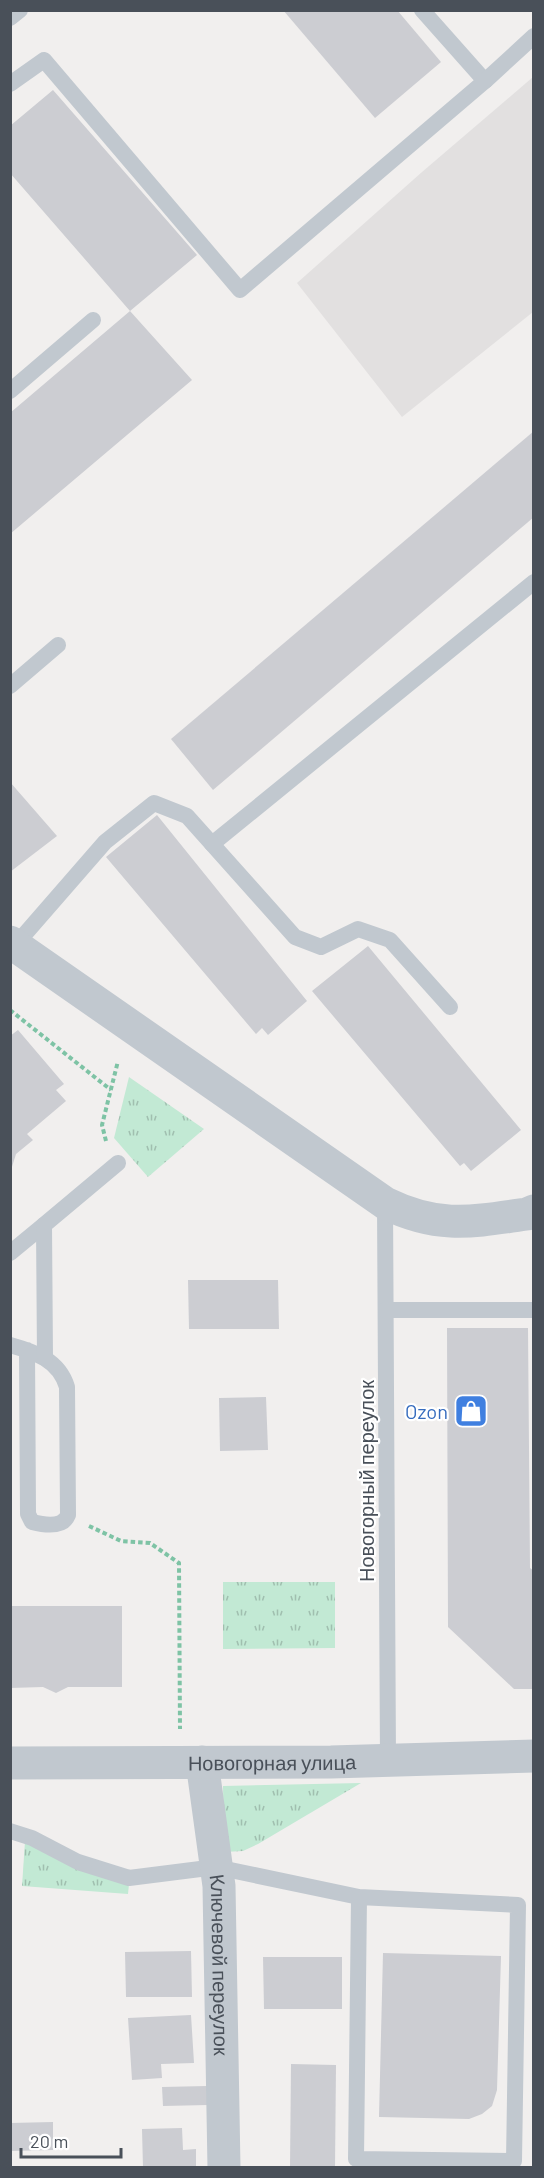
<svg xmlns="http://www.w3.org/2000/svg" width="544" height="2178" viewBox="0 0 544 2178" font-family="Barlow,sans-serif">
	<defs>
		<pattern id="grass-tufts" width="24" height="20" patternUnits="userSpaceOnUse" patternTransform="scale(1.5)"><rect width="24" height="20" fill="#c2e9d4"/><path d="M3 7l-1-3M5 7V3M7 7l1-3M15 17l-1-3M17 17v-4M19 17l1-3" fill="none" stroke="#a0bfaf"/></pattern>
	</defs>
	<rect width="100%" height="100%" fill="#f1efee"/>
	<path fill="#e2e0e0" d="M533,77V312L402,417L297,283L422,172Z"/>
	<g fill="url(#grass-tufts)">
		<path d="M129,1077L204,1129L148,1177L114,1138Z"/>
		<path d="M223,1582H335V1648L223,1649Z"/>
		<path d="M361,1783L258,1844L243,1851L224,1852L223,1786Z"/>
		<path d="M25,1841L129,1884L128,1894L22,1886Z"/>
	</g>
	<g fill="#cccdd2">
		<path d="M283,10H397L441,62L375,118Z"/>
		<path d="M53,90L197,255L130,311L192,380L10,534V413L130,311L10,173V126Z"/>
		<path d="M534,431V517L213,790L171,739Z"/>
		<path d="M10,782L57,836L10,872Z"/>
		<path d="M157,815L307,1001L268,1035L262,1028L256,1034L106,857Z"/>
		<path d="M368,946L521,1130L471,1171L464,1163L460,1166L312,991Z"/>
		<path d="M18,1030L64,1084L56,1090L66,1101L27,1134L33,1140L16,1154L11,1170L10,1036Z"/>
		<path d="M188,1280H278L279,1329H189Z"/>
		<path d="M447,1328H528L530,1568L534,1571V1689H514L448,1627Z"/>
		<path d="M266,1397L268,1450L220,1451L219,1398Z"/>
		<path d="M10,1606H122V1687H68L56,1693L43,1687L10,1688Z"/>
		<path d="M191,1951L192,1997H126L125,1952Z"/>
		<path d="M383,1953L501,1956L497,2090L492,2106L482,2114L469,2119L379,2117Z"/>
		<path d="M263,1957H342V2009H264Z"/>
		<path d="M191,2015L194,2063L161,2064L162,2078L132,2080L128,2018Z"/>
		<path d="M291,2064L336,2065L335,2168H290Z"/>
		<path d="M207,2086L208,2105L163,2106L162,2087Z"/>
		<path d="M53,2122V2150L10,2151V2123Z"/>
		<path d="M182,2128L183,2150L196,2149V2168H143L142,2129Z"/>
	</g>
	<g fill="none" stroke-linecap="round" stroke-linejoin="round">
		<g stroke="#7ec3a5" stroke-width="4" stroke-dasharray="4.5 3" stroke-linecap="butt">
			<path d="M10,1010L111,1090"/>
			<path d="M106,1141L102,1125L118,1061"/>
			<path d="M89,1526L121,1541L150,1543L179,1563L180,1729"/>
		</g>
		<g stroke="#c1c8cf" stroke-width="16">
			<path d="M422,10L485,81"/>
			<path d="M10,18L20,10"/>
			<path d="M10,84L44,60L240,290L485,81L534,36"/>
			<path d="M10,391L93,320"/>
			<path d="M10,686L58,645"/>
			<path d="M212,844L534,582"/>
			<path d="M11,950L105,842L154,803L187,816L295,937L321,947L358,929L390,940L450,1007"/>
			<path d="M385,1203L388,1760"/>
			<path d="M10,1253L44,1225"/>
			<path d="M386,1310H534"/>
			<path d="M10,1345C35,1352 59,1360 67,1387L68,1515C63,1528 44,1525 32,1522L28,1514L27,1350"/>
			<path d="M45,1358L44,1225L118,1163"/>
			<path d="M10,1831L32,1838L78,1862L129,1878L216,1867L359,1897L518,1905L514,2161L356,2159L359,1897"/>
		</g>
		<g stroke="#c1c8cf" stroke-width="33">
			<path d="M10,942L385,1203C438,1229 471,1222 527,1214L534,1211"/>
			<path id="s1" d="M202,1762L219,1886L224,2168"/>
			<path id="s2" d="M10,1763L331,1762L534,1756"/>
		</g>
	</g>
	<defs>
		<symbol id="shop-square" viewBox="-11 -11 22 22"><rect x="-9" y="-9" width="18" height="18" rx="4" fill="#3f7fe0" stroke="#fff"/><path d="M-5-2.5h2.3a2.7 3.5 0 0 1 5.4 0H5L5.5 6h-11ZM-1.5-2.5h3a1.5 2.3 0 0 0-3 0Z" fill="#fff"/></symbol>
	</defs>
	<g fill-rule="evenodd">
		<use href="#shop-square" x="452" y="1392" width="38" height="38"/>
	</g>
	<g text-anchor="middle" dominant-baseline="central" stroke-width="4.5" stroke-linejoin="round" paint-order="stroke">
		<g font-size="20" fill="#366cbe" stroke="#fff" text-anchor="end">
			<text x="448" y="1411">Ozon</text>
		</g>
		<g font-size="20" fill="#495059" stroke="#fff">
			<text transform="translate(366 1481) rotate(-90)">Новогорный переулок</text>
			<text stroke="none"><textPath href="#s2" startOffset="262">Новогорная улица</textPath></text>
			<text stroke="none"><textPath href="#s1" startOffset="204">Ключевой переулок</textPath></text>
		</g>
	</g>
	<rect width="544" height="2178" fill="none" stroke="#495059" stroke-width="24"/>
	<path d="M21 2148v9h100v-9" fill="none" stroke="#495059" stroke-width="3"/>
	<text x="30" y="2148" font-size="18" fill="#495059" stroke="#ffffff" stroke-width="4.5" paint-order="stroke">20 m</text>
</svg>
